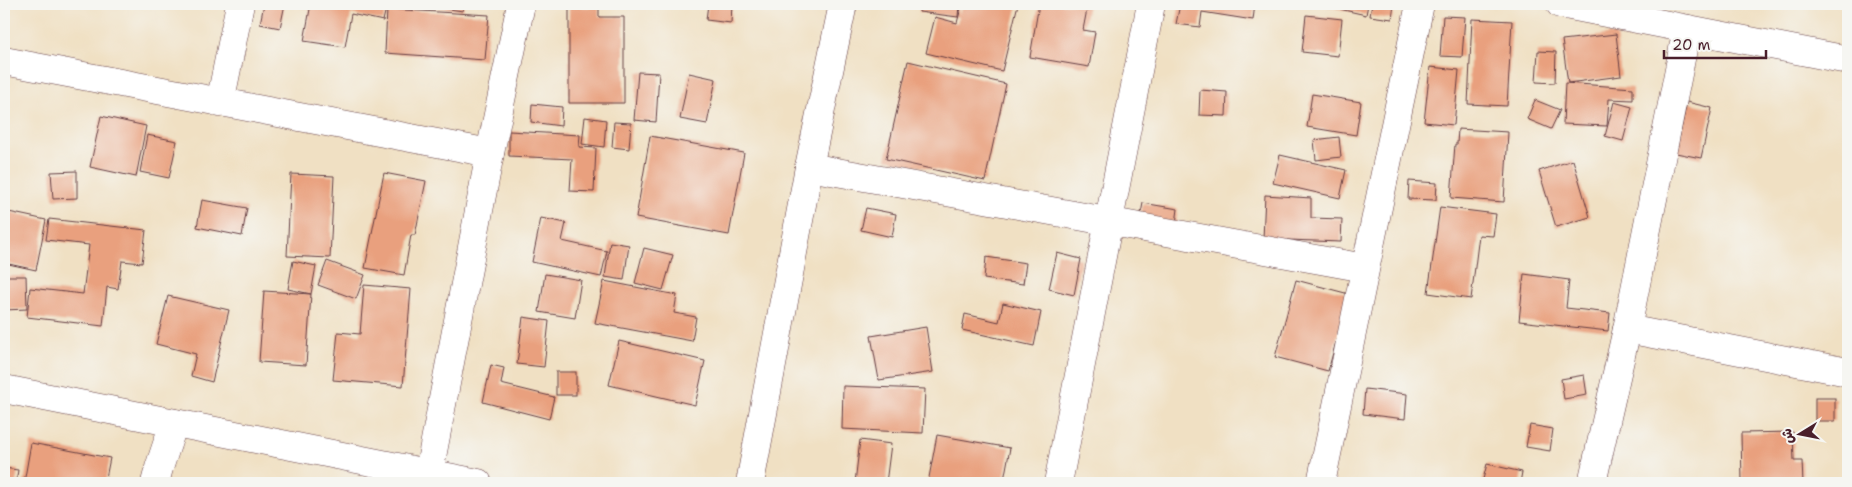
<svg xmlns="http://www.w3.org/2000/svg" width="1852" height="487" viewBox="0 0 1852 487" font-family="'Shantell Sans','Playpen Sans Arabic',sans-serif">
	<rect width="100%" height="100%" fill="#f6f6f2"/>
	<filter id="ink" filterUnits="userSpaceOnUse"><feTurbulence type="fractalNoise" baseFrequency=".02" numOctaves="2"/><feDisplacementMap in="SourceGraphic" scale="10" xChannelSelector="R" yChannelSelector="G"/><feConvolveMatrix kernelMatrix="1 2 1 2 8 2 1 2 1" color-interpolation-filters="sRGB"/></filter>
	<filter id="wash" filterUnits="userSpaceOnUse"><feTurbulence type="fractalNoise" baseFrequency=".0096" numOctaves="4" result="noise"/><feDisplacementMap in="SourceGraphic" scale="20" xChannelSelector="R" yChannelSelector="G"/><feGaussianBlur stdDeviation="1.12" result="paint"/><feColorMatrix in="noise" values="0 0 0 0 0 0 0 0 0 0 0 0 0 0 0 0 0 1.4 0 .05"/><feComposite in="paint" operator="in"/></filter>
	<g filter="url(#wash)">
		<rect width="100%" height="100%" fill="#f0e0c3"/>
		<g id="blocks">
			<g fill="#e9a07e">
				<path d="M264,4H285L280,28L260,24Z"/>
				<path d="M287,4H387L383,21L351,14L345,47L304,41L310,9Z"/>
				<path d="M413,4H464L463,11Z"/>
				<path d="M708,4H732L731,23L706,20Z"/>
				<path d="M920,4H959L958,17L919,12Z"/>
				<path d="M962,4H1018L1002,71L926,53L935,17L957,23Z"/>
				<path d="M1039,4H1088L1083,30L1095,32L1089,67L1030,57Z"/>
				<path d="M1180,4H1255L1253,20L1202,12L1200,27L1176,24Z"/>
				<path d="M1317,4H1368L1366,15Z"/>
				<path d="M1372,4H1394L1392,19L1370,16Z"/>
				<path d="M569,7H599V17H624V103H569Z"/>
				<path d="M387,9L489,15L485,60L385,53Z"/>
				<path d="M1306,15L1342,19L1338,56L1302,52Z"/>
				<path d="M1443,16L1465,17L1462,57L1440,56Z"/>
				<path d="M1472,19L1512,21L1507,106L1468,104Z"/>
				<path d="M1616,34L1621,76L1568,83L1562,40Z"/>
				<path d="M1538,51L1556,52L1555,83L1536,82Z"/>
				<path d="M908,61L1006,84L985,181L886,159Z"/>
				<path d="M1430,67L1459,70L1454,125L1424,122Z"/>
				<path d="M638,72L659,73L656,122L634,120Z"/>
				<path d="M689,73L716,79L707,124L680,119Z"/>
				<path d="M1565,83L1633,88V100L1609,99L1607,126L1563,124Z"/>
				<path d="M1200,90L1227,92L1226,116L1199,115Z"/>
				<path d="M1312,94L1361,102L1356,135L1307,127Z"/>
				<path d="M1535,100L1560,110L1551,129L1527,119Z"/>
				<path d="M1614,102L1632,107L1623,141L1605,136Z"/>
				<path d="M1687,102L1712,108L1701,158L1676,153Z"/>
				<path d="M532,104L562,107L561,126L531,122Z"/>
				<path d="M101,116L146,126L136,177L90,167Z"/>
				<path d="M585,117L606,120L604,147L582,144Z"/>
				<path d="M614,122L631,123L629,149L612,147Z"/>
				<path d="M1458,129L1508,132L1504,202L1451,198L1455,144H1457Z"/>
				<path d="M509,131L580,135L579,147L596,148L594,192L570,191L572,159L509,156Z"/>
				<path d="M147,135L177,141L169,178L140,172Z"/>
				<path d="M650,136L744,153L729,235L636,218Z"/>
				<path d="M1339,137L1341,157L1316,160L1314,140Z"/>
				<path d="M1280,155L1346,170L1340,198L1273,183Z"/>
				<path d="M1573,160L1590,217L1556,227L1539,171Z"/>
				<path d="M77,171V198L53,199L51,172Z"/>
				<path d="M384,173L426,181L415,235H411L404,275L365,268Z"/>
				<path d="M291,174L334,176L330,258L287,256Z"/>
				<path d="M1409,181L1437,183L1436,200L1408,199Z"/>
				<path d="M1265,195L1311,198V218L1342,219L1341,242L1263,239Z"/>
				<path d="M202,200L247,208L242,236L197,227Z"/>
				<path d="M1143,203L1178,209L1175,230L1139,224Z"/>
				<path d="M1440,207L1496,214L1493,236L1479,235L1471,299L1428,293Z"/>
				<path d="M866,208L896,214L892,237L861,230Z"/>
				<path d="M4,211L46,220L36,270L4,263Z"/>
				<path d="M541,218L566,223L562,241L607,251L601,277L532,262Z"/>
				<path d="M49,219L146,230L142,263L122,261L118,289L107,287L103,326L27,317L30,288L83,294L89,245L46,240Z"/>
				<path d="M610,242L629,245L624,280L605,277Z"/>
				<path d="M644,248L673,255L663,290L635,283Z"/>
				<path d="M1057,253L1081,259L1074,295L1049,289Z"/>
				<path d="M986,257L1026,263L1023,284L984,279Z"/>
				<path d="M293,261L316,266L311,294L288,289Z"/>
				<path d="M327,261L365,275L356,299L318,285Z"/>
				<path d="M545,274L581,280L575,318L539,312Z"/>
				<path d="M1524,274L1569,280L1566,308L1610,313L1608,331L1519,321Z"/>
				<path d="M4,276H26L27,309L4,310Z"/>
				<path d="M1296,280L1349,294L1328,371L1275,357Z"/>
				<path d="M604,281L677,295L674,313L696,317L692,341L595,323Z"/>
				<path d="M364,285L411,289L403,386L333,380L338,332L360,334Z"/>
				<path d="M264,291L311,294L306,365L259,362Z"/>
				<path d="M168,296L229,310L212,382L191,376L196,354L156,344Z"/>
				<path d="M1003,303L1041,312L1034,346L962,330L965,314L999,322Z"/>
				<path d="M523,317L549,321L544,367L517,364Z"/>
				<path d="M926,327L933,372L879,380L871,336Z"/>
				<path d="M619,341L705,361L695,405L609,385Z"/>
				<path d="M491,365L504,368L501,384L554,397L549,419L483,402Z"/>
				<rect x="556" y="372" width="20" height="23"/>
				<path d="M1584,375L1587,395L1564,399L1561,379Z"/>
				<path d="M843,386L925,389L923,433L842,429Z"/>
				<path d="M1365,389L1407,394L1405,419L1363,414Z"/>
				<rect x="1815" y="398" width="20" height="23"/>
				<path d="M1530,425L1553,429L1550,451L1526,447Z"/>
				<path d="M1793,432L1794,461H1802L1803,483H1742L1741,433Z"/>
				<path d="M937,435L1010,448L1004,480L1018,483H928Z"/>
				<path d="M860,440L891,444L886,483H855Z"/>
				<path d="M31,443L110,458L105,483H24Z"/>
				<path d="M1487,464L1522,472L1520,483H1482Z"/>
				<path d="M4,468L18,470L16,483H4Z"/>
			</g>
		</g>
	</g>
	<g filter="url(#ink)">
		<use href="#blocks" fill-opacity="0" stroke="#633c42" stroke-width="1"/>
		<g fill="none" stroke-linecap="round" stroke-linejoin="round">
			<defs>
				<g id="street">
					<path d="M1560,4L1848,60"/>
					<path d="M4,61L490,153"/>
					<path d="M220,103L240,4"/>
					<path d="M809,167L1365,268"/>
					<path d="M1627,329L1848,372"/>
					<path d="M4,389L478,483"/>
					<path d="M155,483L159,468L174,423"/>
					<path d="M427,483L490,153L521,4"/>
					<path d="M1058,483L1151,4"/>
					<path d="M1321,483L1420,4"/>
					<path d="M1592,483L1627,329L1687,29"/>
				</g>
				<path id="secondary" d="M750,483L809,167L843,4"/>
			</defs>
			<use href="#street" stroke="#633c42" stroke-width="29"/>
			<use href="#secondary" stroke="#633c42" stroke-width="29"/>
			<use href="#street" stroke="#fff" stroke-width="28"/>
			<use href="#secondary" stroke="#fff" stroke-width="28"/>
		</g>
	</g>
	<rect width="1852" height="487" fill="none" stroke="#f6f6f2" stroke-width="20"/>
	<g transform="translate(1800 434) rotate(260)" stroke="#f6f6f2" stroke-width="4" paint-order="stroke">
	<path d="M0-4L9 19L0 12L-9 19Z" fill="#4a1f2b"/>
	<text y="-8" font-size="14" font-weight="bold" text-anchor="middle" fill="#4a1f2b">ش</text>
	</g>
	<path d="M1664 50v8h102v-8" fill="none" stroke="#4a1f2b" stroke-width="2.5"/>
	<text x="1672" y="50" font-size="15" fill="#4a1f2b" stroke="#f6f6f2" stroke-width="4" paint-order="stroke">20 m</text>
</svg>
